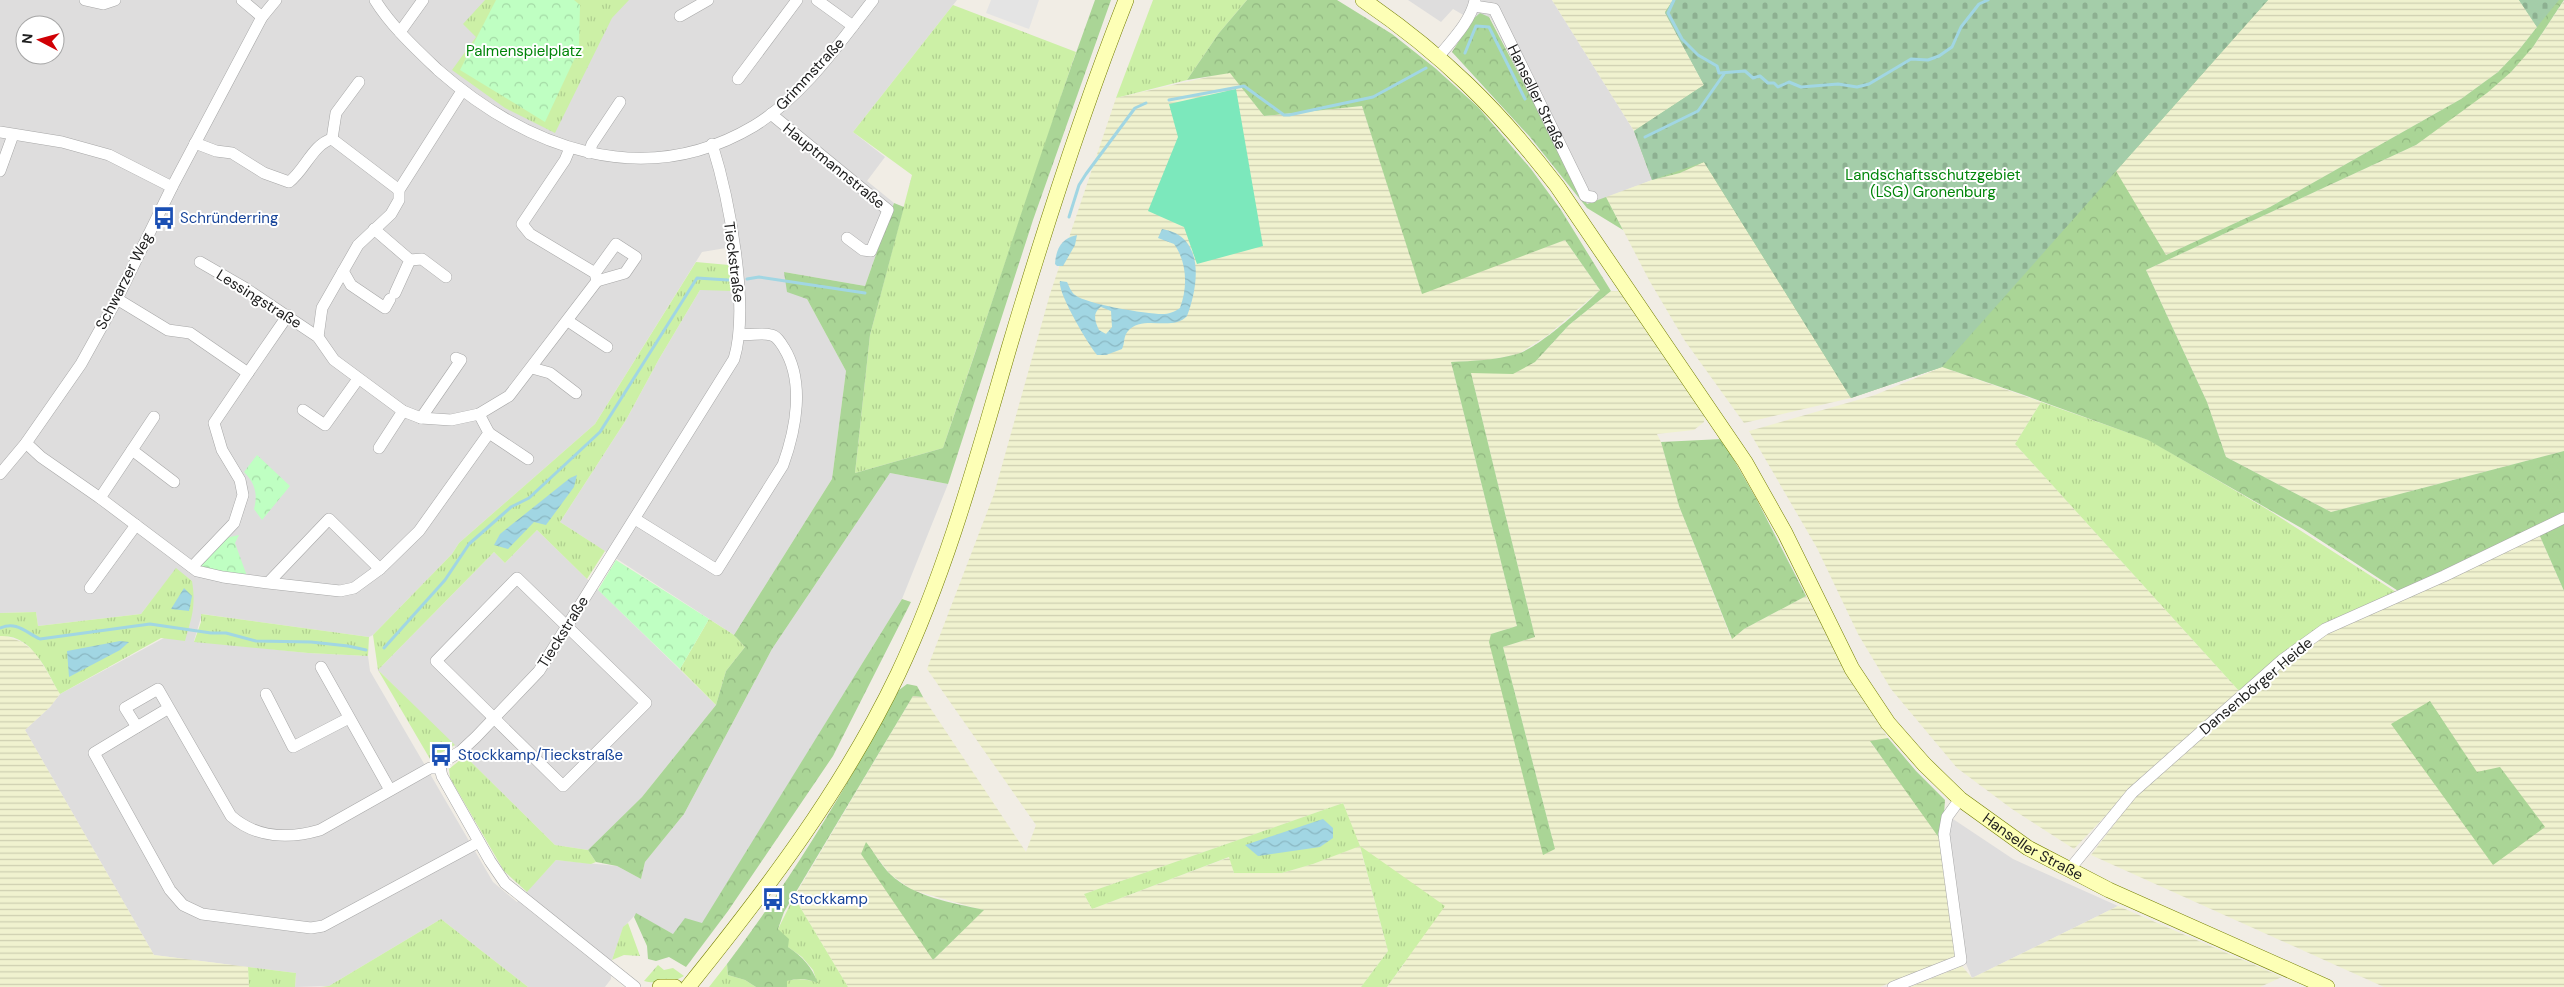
<svg xmlns="http://www.w3.org/2000/svg" width="2564" height="987" viewBox="0 0 2564 987" font-family="'DM Sans',sans-serif">
	<defs>
		<pattern id="farmland-rules" width="6" height="5" patternUnits="userSpaceOnUse" patternTransform="scale(1.25)"><rect width="6" height="5" fill="#f0f2cf"/><path d="M0 2.5h6" fill="none" stroke="#cecfb1"/></pattern>
		<pattern id="grass-tufts" width="24" height="20" patternUnits="userSpaceOnUse" patternTransform="scale(1.25)"><rect width="24" height="20" fill="#ccf0a6"/><path d="M3 7l-1-3M5 7V3M7 7l1-3M15 17l-1-3M17 17v-4M19 17l1-3" fill="none" stroke="#afce8f"/></pattern>
		<pattern id="forest-crowns" width="20" height="18" patternUnits="userSpaceOnUse" patternTransform="scale(1.25)"><rect width="20" height="18" fill="#aad596"/><path d="M2 6a3 3 0 1 1 6 0M12 15a3 3 0 1 1 6 0" fill="none" stroke="#92b781"/></pattern>
		<pattern id="cemetery-stones" width="16" height="16" patternUnits="userSpaceOnUse" patternTransform="scale(1.25)"><rect width="16" height="16" fill="#a4cda9"/><path d="M2 7V4a2 2 0 0 1 4 0v3zM10 15v-3a2 2 0 0 1 4 0v3z" fill="#8db091"/></pattern>
		<pattern id="park-crowns" width="20" height="18" patternUnits="userSpaceOnUse" patternTransform="scale(1.25)"><rect width="20" height="18" fill="#bfffc2"/><path d="M2 6a3 3 0 1 1 6 0M12 15a3 3 0 1 1 6 0" fill="none" stroke="#a4daa6"/></pattern>
		<pattern id="water-waves" width="16" height="10" patternUnits="userSpaceOnUse" patternTransform="scale(1.25)"><rect width="16" height="10" fill="#a1d6e3"/><path d="M0 5q4-4 8 0t8 0" fill="none" stroke="#8ab7c2"/></pattern>
	</defs>
	<rect width="100%" height="100%" fill="#f1ede5"/>
	<g fill="#dedddd" fill-rule="evenodd">
		<path d="M0,0H957L853,132L885,157L867,181L894,203L865,286L784,272L807,299L846,371L832,479L734,635L560,522L626,420L659,359L700,290L731,285L726,248L702,252L595,424L459,543L452,554L373,635L369,637L202,614L194,641L308,653L368,656L370,671L493,882L517,902L556,860L617,866L641,879L645,862L684,814L772,649L890,473L948,484L902,599L702,924L673,934L636,914L623,928L612,960L611,979L605,987H528L441,919L329,986L295,987L296,973L154,955L25,730L50,707L60,694L190,624L192,581L176,569L141,614L38,626L36,612L0,613ZM25,25H55V55H25Z"/>
		<path d="M1408,0H1552L1634,131L1652,180L1587,205L1490,17L1472,20L1453,9L1441,22Z"/>
		<path d="M537,530L716,705L642,797L588,850L555,845L378,670L494,552L505,563Z"/>
		<path d="M1950,817L2013,859L2118,906L1972,978L1962,954L1946,833Z"/>
	</g>
	<g fill="url(#farmland-rules)" fill-rule="evenodd">
		<path d="M1552,0H1673L1665,13L1704,85L1634,131Z"/>
		<path d="M2268,0H2519L2537,27L2518,51L2498,72L2461,99L2270,207L2166,255L2115,172Z"/>
		<path d="M2564,1V451L2331,512L2226,457L2207,402L2146,270L2416,145L2533,47Z"/>
		<path d="M1230,72L1264,116L1362,106L1422,293L1565,240L1600,290L1548,335L1518,354L1488,360L1451,362L1517,626L1491,634L1555,849L1503,647L1535,637L1471,373L1535,362L1569,325L1611,291H1621L1705,412L1704,422L1694,430L1657,434L1661,442L1679,506L1731,638L1744,629L1806,596L1856,690L1888,738L1871,743L1947,844L1958,955L1880,987H1387L1404,964L1360,847L1388,951L1361,987H848L794,897L913,696L923,697L1026,852L1036,825L927,669L994,494L1050,294L1116,98ZM1343,803L1359,846L1313,864L1282,873H1234L1230,857L1092,909L1084,894ZM866,843L890,874L912,890L983,910L933,960Z"/>
		<path d="M1704,161L1851,398L1744,423L1685,341L1649,280L1606,197L1652,180L1680,173Z"/>
		<path d="M1942,367L2041,402L2015,444L2240,692L2131,789L2074,849L2012,809L1957,768L1891,689L1858,634L1817,548L1749,431L1875,395Z"/>
		<path d="M2539,534L2564,591V987H2384L2091,855L2134,798L2324,630Z"/>
		<path d="M3,635L22,642L36,653L60,694L50,707L25,730L154,955L248,967L249,987H0V636Z"/>
		<path d="M2118,906L2282,977L2260,987H1910L1962,966L1972,978Z"/>
	</g>
	<g fill="url(#grass-tufts)">
		<path d="M485,0H629L612,18L555,133L505,108L452,70L476,37L463,24Z"/>
		<path d="M1153,0H1247L1219,33L1187,80L1116,98Z"/>
		<path d="M953,5L1076,52L943,448L855,473L870,335L912,175L853,132Z"/>
		<path d="M696,262L729,265L732,291L700,290L659,359L626,420L560,522L605,551L587,579L537,530L505,563L494,552L378,670L455,745L430,759L378,670L373,635L452,554L459,543L595,424Z"/>
		<path d="M2041,402L2149,440L2270,511L2399,594L2325,629L2240,692L2015,444Z"/>
		<path d="M176,568L192,581C196,606 192,617 185,641L161,638L60,694C46,671 33,634 0,636V613L36,612L38,626L141,614Z"/>
		<path d="M201,614L369,637L368,656L308,653L194,642L201,622Z"/>
		<path d="M709,619L734,635L745,647L726,671L716,705L680,669Z"/>
		<path d="M465,756L555,845L588,850L596,862L591,864L556,860L527,892L504,871L450,778L449,769Z"/>
		<path d="M1343,803L1360,846L1445,906L1387,987H1361L1388,951L1360,846L1313,864L1282,873H1234L1229,857L1092,909L1084,894Z"/>
		<path d="M794,897L848,987H787L786,981C798,978 806,979 817,982L813,970L802,957L788,947L778,929Z"/>
		<path d="M441,919L528,987H321L329,986Z"/>
		<path d="M628,923L640,956L624,955L612,960L623,927Z"/>
		<path d="M727,964L728,975L745,980L756,987H709Z"/>
		<path d="M658,965L664,970L673,968L684,976C673,983 656,984 644,981Z"/>
		<path d="M248,967L296,973L295,987H249Z"/>
	</g>
	<g fill="url(#forest-crowns)">
		<path d="M1095,0H1111L1033,220L948,484L890,473L772,649L684,814L645,862L641,879L617,866L596,862L588,850L642,797L716,705L726,671L745,647L734,635L832,479L846,371L807,299L787,292L784,272L865,286L894,203L904,207L870,335L855,473L943,448C994,299 1041,148 1095,0Z"/>
		<path d="M1247,0H1337L1392,34L1435,68L1478,107L1531,169L1561,210L1611,291L1569,325L1535,362L1513,374L1471,373L1535,637L1503,647L1555,849L1543,855L1489,642L1491,634L1517,626L1451,362C1473,361 1495,360 1517,354C1540,347 1582,308 1600,290L1565,240L1422,294L1362,106L1264,116L1230,73L1187,80L1219,33Z"/>
		<path d="M1673,0H2268L2116,171L2166,255L2270,207L2461,99L2498,72L2518,51L2537,27L2519,0H2564L2533,47L2511,72L2487,93L2416,145L2146,270L2207,402L2226,457L2331,512L2564,451V591L2539,534L2409,598L2303,529L2148,440L2024,395L1942,367L1851,398L1704,162L1680,173L1652,180L1634,131L1704,85L1665,12Z"/>
		<path d="M1480,13L1489,17L1587,204L1606,197L1623,230L1587,208L1530,137L1452,52L1472,20Z"/>
		<path d="M1722,439L1757,500L1806,596L1744,629L1732,639L1679,506L1661,442Z"/>
		<path d="M902,599L911,602L833,756L728,911L686,967L669,957L656,961L648,959L647,946L634,917L636,913L673,934L685,918L702,923Z"/>
		<path d="M907,684L917,686L923,697L913,696L784,912L778,929L789,939L788,947C803,957 811,966 818,983C806,978 798,978 787,981V987H756L745,980L728,975L727,964C793,877 848,785 899,690Z"/>
		<path d="M2430,701L2477,772L2500,767L2545,827L2493,865L2391,724Z"/>
		<path d="M1888,738L1916,771L1945,800L1942,842L1870,741Z"/>
		<path d="M866,842C874,852 881,865 890,874C915,898 951,902 984,910L933,960L861,854Z"/>
	</g>
	<g fill="url(#cemetery-stones)">
		<path d="M1673,0H2268L1942,367L1851,398L1704,162L1652,180L1634,131L1704,85L1665,13Z"/>
		<path d="M2519,0H2559L2537,27Z"/>
	</g>
	<g fill="url(#park-crowns)">
		<path d="M496,0H574L580,5L579,49L545,122L460,70Z"/>
		<path d="M257,455L290,486L262,520L254,509C258,494 255,483 244,472Z"/>
		<path d="M239,535L235,543L247,576L201,569L200,565L221,539Z"/>
		<path d="M616,560L709,619L680,669L598,590Z"/>
	</g>
	<path fill="#7ce8bc" d="M1236,89L1263,246L1197,264L1184,227L1148,211L1178,137L1169,104Z"/>
	<path fill="#e4e4e4" d="M991,0H1039L1029,29L986,13Z"/>
	<g fill="url(#water-waves)" fill-rule="evenodd">
		<path d="M1162,229C1205,236 1199,285 1187,316C1173,332 1142,314 1128,331C1123,337 1125,343 1122,349L1106,355H1097C1088,344 1057,292 1060,281L1067,282C1069,286 1071,292 1075,295C1086,304 1146,314 1162,314C1169,314 1174,312 1180,308C1188,287 1187,262 1174,244L1158,238ZM1101,307L1111,311L1112,327L1106,334L1099,330C1095,322 1092,313 1101,307Z"/>
		<path d="M1077,235L1075,245L1063,266H1057L1055,264C1056,248 1062,238 1077,235Z"/>
		<path d="M577,475L574,487L546,525L534,522L508,549L494,545L500,534L570,478Z"/>
		<path d="M184,588L192,596L189,611L171,609Z"/>
		<path d="M120,641L129,642L120,650L69,677L67,651Z"/>
		<path d="M1323,819L1333,828V838L1320,847L1258,856L1245,845Z"/>
	</g>
	<g fill="none" stroke-linecap="round" stroke-linejoin="round">
		<g stroke="#a1d6e3" stroke-width="3">
			<path d="M1674,0L1668,13L1682,39L1698,55L1717,66L1719,73L1745,71L1753,78L1760,76L1768,83H1774L1778,87L1789,82L1801,87L1838,84L1857,87L1869,84L1911,59L1928,60L1939,56L1952,47L1961,27L1979,4L1988,0"/>
			<path d="M1465,53L1476,26L1489,27L1525,99"/>
			<path d="M1169,100L1244,86L1284,115H1289L1373,97L1426,68"/>
			<path d="M1645,137L1698,111L1724,74"/>
			<path d="M1069,217L1079,185L1086,174L1135,108L1146,103"/>
			<path d="M747,279L759,277L865,293"/>
			<path d="M0,628C17,621 25,632 40,639L150,624L211,633H226L256,641L311,642L348,646L366,650"/>
			<path d="M384,648L445,580L469,544L511,507L529,498L600,432L697,278L728,280"/>
		</g>
		<defs>
			<g id="street">
				<path d="M85,0L103,4L115,0"/>
				<path d="M242,0L262,17"/>
				<path d="M375,0C391,26 416,49 438,70C527,148 643,192 754,126C803,96 838,45 873,0"/>
				<path d="M817,0L853,26"/>
				<path id="s1" d="M1474,6L1494,9L1583,191L1585,196L1592,197"/>
				<path d="M680,16L708,0"/>
				<path d="M400,32L423,0"/>
				<path d="M1439,56C1452,40 1471,21 1475,0"/>
				<path d="M738,79L797,0"/>
				<path d="M771,114L888,210L871,251L863,250L847,238"/>
				<path d="M0,132L62,142L109,155L172,187"/>
				<path d="M332,139L399,190"/>
				<path d="M195,143L216,151L232,153L264,173L289,182C305,170 313,144 332,139L336,113L359,82"/>
				<path d="M589,153L592,144L620,102"/>
				<path d="M0,171L13,135"/>
				<path d="M374,229L410,260L395,293"/>
				<path d="M410,260L422,259L446,277"/>
				<path d="M200,262L245,288L318,337L334,360L403,411L421,418L451,420L479,414L509,396L597,281L595,273L530,234L522,224L565,160L570,148"/>
				<path d="M343,271L351,285L385,308L390,299"/>
				<path d="M595,273L616,244L636,257L625,273L597,281"/>
				<path d="M117,299L168,330L190,333L248,373L214,423L222,450L240,480L243,495L234,523L192,567"/>
				<path d="M568,321L607,347"/>
				<path d="M318,337L322,308L358,245L391,214L399,200V190L462,91"/>
				<path d="M532,368L550,373L576,393"/>
				<path d="M248,373L288,315"/>
				<path d="M303,410L325,425L358,379"/>
				<path d="M421,418L461,360L456,358"/>
				<path d="M489,433L528,459"/>
				<path d="M26,443L41,457L100,498L197,571L223,577L268,583L329,519L380,569L354,588L340,591L268,583"/>
				<path d="M379,448L403,411"/>
				<path d="M132,450L174,482"/>
				<path d="M0,474L26,443L81,364L117,299L172,187L262,17L276,0"/>
				<path d="M100,498L154,417"/>
				<path d="M635,519L717,570L783,465C796,429 805,382 784,348C781,343 777,336 771,335C761,332 750,336 740,334"/>
				<path d="M380,569L419,531L489,433L479,414"/>
				<path d="M517,578L646,703L563,786L436,661Z"/>
				<path d="M90,588L136,525"/>
				<path d="M321,667L390,790"/>
				<path d="M266,694L293,747L349,718"/>
				<path d="M169,708L137,727L125,708L158,689L231,816C256,838 289,839 320,830L430,768H440"/>
				<path d="M137,727L94,753L170,890L183,905L202,914L311,928L323,926L479,842"/>
				<path d="M440,768L443,762L461,751L476,737L539,671L734,359C750,306 729,198 712,144"/>
				<path d="M440,768L442,776L490,861L505,883L635,987"/>
				<path d="M2069,870L2132,793L2282,660L2325,629L2444,576L2564,518"/>
				<path d="M1893,987L1961,960L1944,834L1947,817L1960,799"/>
			</g>
			<g id="secondary">
				<path id="s2" d="M1363,0C1442,54 1498,109 1557,186L1745,462L1785,533L1852,669L1888,723L1924,764L1960,799L2028,848L2109,890L2327,987"/>
				<path d="M660,987H675"/>
				<path d="M688,987C767,889 843,789 898,674C947,570 977,458 1009,348C1044,230 1081,114 1126,0"/>
			</g>
		</defs>
		<use href="#street" stroke="#a7a7a7" stroke-width="12"/>
		<use href="#secondary" stroke="#737e00" stroke-width="16"/>
		<use href="#street" stroke="#fff" stroke-width="11"/>
		<use href="#secondary" stroke="#fdffb6" stroke-width="15"/>
	</g>
	<defs>
		<symbol id="bus-bare" viewBox="-9 -9 18 18"><path d="M-5-6H5V4H4V6H2V4H-2V6H-4V4H-5ZM-3.5-4V0h7V-4ZM-3.5 1.2v1.5H-2V1.2ZM2 1.2v1.5H3.5V1.2Z" fill="#1a4fb4" stroke="#fff" stroke-width="2.5" paint-order="stroke"/></symbol>
	</defs>
	<g fill-rule="evenodd">
		<use href="#bus-bare" x="148" y="202" width="32" height="32"/>
		<use href="#bus-bare" x="425" y="739" width="32" height="32"/>
		<use href="#bus-bare" x="757" y="883" width="32" height="32"/>
	</g>
	<g text-anchor="middle" dominant-baseline="central" stroke-width="4" stroke-linejoin="round" paint-order="stroke">
		<g font-size="15" fill="#018509" stroke="#fff">
			<text x="524" y="51">Palmenspielplatz</text>
			<text x="1933" y="175">Landschaftsschutzgebiet<tspan x="1933" dy="17">(LSG) Gronenburg</tspan></text>
		</g>
		<g font-size="15" fill="#202020" stroke="#fff">
			<text transform="translate(810 74) rotate(-47)">Grimmstraße</text>
			<text stroke="none"><textPath href="#s1" startOffset="118">Hanseller Straße</textPath></text>
			<text transform="translate(834 166) rotate(39)">Hauptmannstraße</text>
			<text transform="translate(734 262) rotate(83)">Tieckstraße</text>
			<text transform="translate(124 281) rotate(-63)">Schwarzer Weg</text>
			<text transform="translate(259 299) rotate(32)">Lessingstraße</text>
			<text transform="translate(563 632) rotate(-58)">Tieckstraße</text>
			<text transform="translate(2256 686) rotate(-40)">Dansenbörger Heide</text>
			<text stroke="none"><textPath href="#s2" startOffset="1094">Hanseller Straße</textPath></text>
		</g>
		<g font-size="15" fill="#164399" stroke="#fff" text-anchor="start">
			<text x="180" y="218">Schründerring</text>
			<text x="458" y="755">Stockkamp/Tieckstraße</text>
			<text x="790" y="899">Stockkamp</text>
		</g>
	</g>
	<g transform="translate(40 40) rotate(276)"><circle r="24" fill="#ffffff" stroke="#a6a6a6"/>
	<path d="M0-4L9 19L0 12L-9 19Z" fill="#d00005"/>
	<text y="-8" font-size="14" font-weight="bold" text-anchor="middle" fill="#202020">N</text>
	</g>
</svg>
